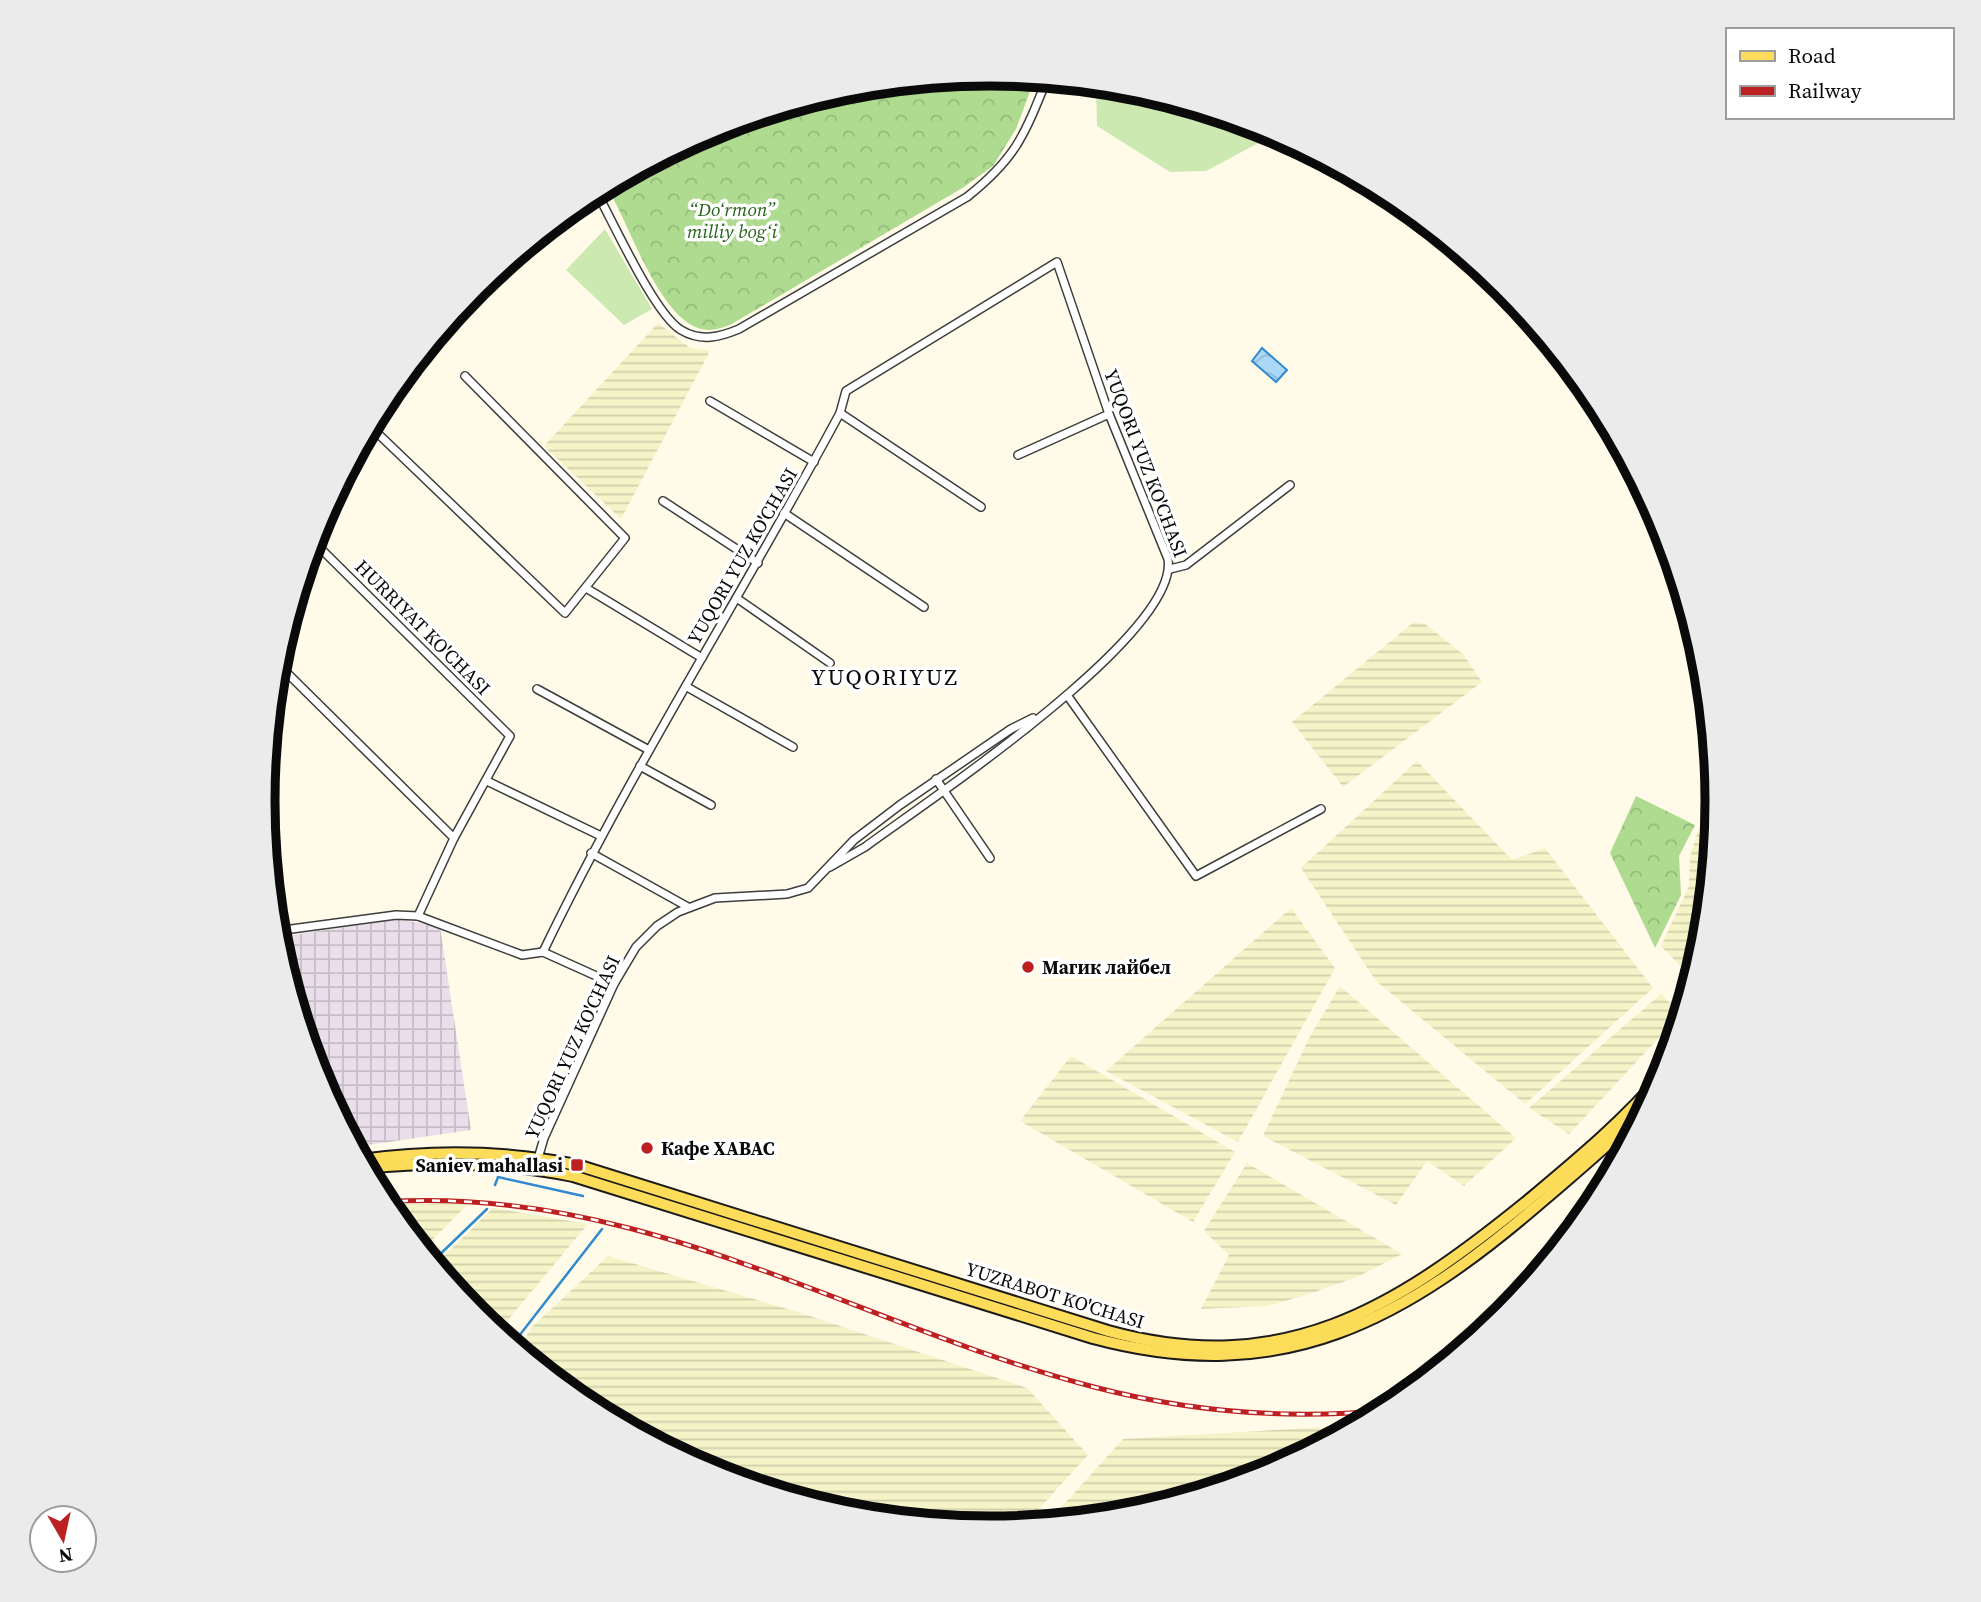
<svg xmlns="http://www.w3.org/2000/svg" width="1981" height="1602" viewBox="0 0 1981 1602" font-family="'Source Serif 4',serif">
	<defs>
		<pattern id="industrial-grid" width="8" height="8" patternUnits="userSpaceOnUse" patternTransform="scale(1.75)"><rect width="8" height="8" fill="#e9deea"/><path d="M0 4h8M4 0v8" fill="none" stroke="#c6bdc7"/></pattern>
		<pattern id="farmland-rules" width="6" height="5" patternUnits="userSpaceOnUse" patternTransform="scale(1.75)"><rect width="6" height="5" fill="#f5f3c8"/><path d="M0 2.5h6" fill="none" stroke="#d1cfaa"/></pattern>
		<pattern id="forest-crowns" width="20" height="18" patternUnits="userSpaceOnUse" patternTransform="scale(1.75)"><rect width="20" height="18" fill="#afdb90"/><path d="M2 6a3 3 0 1 1 6 0M12 15a3 3 0 1 1 6 0" fill="none" stroke="#95bb7b"/></pattern>
		<pattern id="water-waves" width="16" height="10" patternUnits="userSpaceOnUse" patternTransform="scale(1.75)"><rect width="16" height="10" fill="#abd8f8"/><path d="M0 5q4-4 8 0t8 0" fill="none" stroke="#92b8d3"/></pattern>
	</defs>
	<rect width="100%" height="100%" fill="#fffbe8"/>
	<path fill="url(#industrial-grid)" d="M399,919L440,927L471,1130L354,1147L318,1079L279,945L285,936Z"/>
	<g fill="url(#farmland-rules)">
		<path d="M658,323L690,348L710,351L621,519L544,446Z"/>
		<path d="M1414,622L1425,624L1463,654L1482,682L1343,787L1292,722Z"/>
		<path d="M1417,761L1512,860L1545,848L1653,988L1525,1104L1376,981L1301,868Z"/>
		<path d="M1700,826L1715,829L1704,943L1693,979L1661,946L1689,886L1690,856Z"/>
		<path d="M1291,908L1335,968L1238,1142L1106,1071Z"/>
		<path d="M1340,986L1516,1138L1464,1186L1427,1161L1396,1205L1263,1136L1309,1038Z"/>
		<path d="M1661,994L1681,1014L1569,1134L1529,1108Z"/>
		<path d="M1071,1056L1235,1152L1193,1222L1020,1121Z"/>
		<path d="M1247,1163L1402,1254L1357,1277L1306,1295L1267,1306L1201,1309L1229,1255L1204,1231Z"/>
		<path d="M469,1203L422,1250L387,1207L400,1204Z"/>
		<path d="M493,1208L588,1224L497,1333L476,1315L435,1265Z"/>
		<path d="M608,1256L801,1313L1027,1388L1088,1455L1024,1525L990,1528L848,1514L712,1473L586,1406L517,1349L533,1326Z"/>
		<path d="M1343,1426L1328,1442L1269,1473L1132,1515L1047,1523L1123,1439Z"/>
	</g>
	<g fill="#cce9b1">
		<path d="M1096,84L1133,88L1246,122L1266,139L1206,171L1170,172L1097,126Z"/>
		<path d="M605,229L652,309L624,325L566,270Z"/>
		<path d="M1712,737L1717,814L1700,808L1711,787L1702,753Z"/>
	</g>
	<g fill="url(#forest-crowns)">
		<path d="M991,74L1035,78L1016,129L993,166L964,187L730,325C724,327 715,330 709,330C661,330 629,220 606,186L712,129L849,87Z"/>
		<path d="M1636,796L1695,825L1679,856L1681,895L1655,948L1610,853Z"/>
	</g>
	<path fill="url(#water-waves)" stroke="#308ad1" stroke-width="2" d="M1262,348L1287,370L1276,382L1252,361Z"/>
	<g fill="none" stroke-linecap="round" stroke-linejoin="round">
		<g stroke="#308ad1" stroke-width="2.5">
			<path d="M495,1185L498,1177L583,1196"/>
			<path d="M432,1262L487,1209"/>
			<path d="M512,1345L602,1229"/>
		</g>
		<defs>
			<g id="street">
				<path d="M596,191C613,222 655,315 681,330C701,342 720,337 739,329L967,197C1016,158 1024,136 1047,79"/>
				<path d="M710,401L814,462"/>
				<path d="M840,413L981,507"/>
				<path d="M370,426L565,613L625,538L465,376"/>
				<path d="M1018,455L1109,414"/>
				<path d="M663,501L758,563"/>
				<path d="M784,513L924,607"/>
				<path d="M313,541L510,736L454,838L418,916"/>
				<path d="M1170,569L1186,565L1290,485"/>
				<path d="M586,588L702,658"/>
				<path d="M738,599L830,663"/>
				<path d="M277,663L454,838"/>
				<path d="M687,687L793,747"/>
				<path d="M537,689L649,750"/>
				<path d="M1067,695L1196,876L1321,809"/>
				<path d="M640,766L711,805"/>
				<path d="M936,779L990,858"/>
				<path d="M487,781L601,836"/>
				<path d="M591,853L688,907"/>
				<path d="M276,938L284,930L396,915L418,916L522,955L543,952L614,984"/>
				<path d="M543,952C632,767 743,594 840,413L846,391L1057,262L1109,414L1168,559C1180,634 926,802 865,847L830,867"/>
				<path d="M537,1162L544,1138L614,984L636,947L657,926L678,912L715,898L787,894L808,888L854,840L900,805L1011,729L1033,718"/>
			</g>
			<g id="primary">
				<path d="M361,1160C433,1150 506,1151 577,1165L1108,1331C1283,1379 1394,1309 1525,1203C1574,1162 1624,1121 1665,1072"/>
				<path d="M366,1168C435,1161 505,1162 573,1176L1093,1338C1283,1389 1405,1320 1546,1198C1581,1168 1616,1139 1648,1106"/>
			</g>
		</defs>
		<use href="#street" stroke="#3d3d3d" stroke-width="10"/>
		<use href="#primary" stroke="#1b1b1b" stroke-width="14"/>
		<use href="#street" stroke="#fff" stroke-width="7"/>
		<use href="#primary" stroke="#fddc5a" stroke-width="10"/>
		<defs>
			<path id="rail" d="M384,1202C644,1185 853,1324 1094,1387C1190,1412 1289,1420 1388,1410"/>
		</defs>
		<use href="#rail" stroke="#bd2021" stroke-width="5"/>
		<use href="#rail" stroke="#fff" stroke-width="2.5" stroke-dasharray="8" stroke-linecap="butt"/>
	</g>
	<g fill="#bd2021" stroke="#fff" stroke-width="2.5">
		<circle cx="1028" cy="967" r="7"/>
		<circle cx="647" cy="1148" r="7"/>
		<rect x="570" y="1158" width="14" height="14" rx="3.5"/>
	</g>
	<g text-anchor="middle" dominant-baseline="central" stroke-width="7" stroke-linejoin="round" paint-order="stroke">
		<g font-size="19" font-style="italic" fill="#26631a" stroke="#fff">
			<text x="732" y="209">“Do‘rmon”<tspan x="732" dy="22">milliy bog‘i</tspan></text>
		</g>
		<g font-size="19" fill="#0a0a0a" stroke="#fff">
			<text transform="translate(1146 463) rotate(69)">YUQORI YUZ KO'CHASI</text>
			<text transform="translate(742 556) rotate(-60)">YUQORI YUZ KO'CHASI</text>
			<text transform="translate(423 627) rotate(45)">HURRIYAT KO'CHASI</text>
			<text transform="translate(572 1047) rotate(-65)">YUQORI YUZ KO'CHASI</text>
			<text transform="translate(1055 1295) rotate(17)">YUZRABOT KO'CHASI</text>
		</g>
		<g font-size="19" font-weight="bold" fill="#0a0a0a" stroke="#fff" text-anchor="start">
			<text x="1042" y="967">Магик лайбел</text>
			<text x="661" y="1148">Кафе ХАВАС</text>
			<text x="563" y="1165" text-anchor="end">Saniev mahallasi</text>
		</g>
		<g font-size="23" letter-spacing="2" fill="#0a0a0a" stroke="#fff">
			<text x="885" y="677">YUQORIYUZ</text>
		</g>
	</g>
	<path d="M0 0H1981V1602H0ZM275 801a715 715 0 1 1 1430 0a715 715 0 1 1-1430 0Z" fill="#ebebeb" fill-rule="evenodd"/>
	<path fill="none" stroke="#0a0a0a" stroke-width="9" d="M275 801a715 715 0 1 1 1430 0a715 715 0 1 1-1430 0Z"/>
	<rect x="1726" y="28" width="228" height="91" fill="#ffffff" stroke="#9d9d9d" stroke-width="2"/>
	<rect x="1740" y="51" width="35" height="10" fill="#fddc5a" stroke="#9d9d9d" stroke-width="2"/>
	<text x="1788" y="63" font-size="21" fill="#0a0a0a">Road</text>
	<rect x="1740" y="86" width="35" height="10" fill="#bd2021" stroke="#9d9d9d" stroke-width="2"/>
	<text x="1788" y="98" font-size="21" fill="#0a0a0a">Railway</text>
	<g transform="translate(63 1539) rotate(171)"><circle r="33" fill="#ffffff" stroke="#9d9d9d" stroke-width="2"/>
	<path d="M0-5L12 26L0 18L-12 26Z" fill="#bd2021"/>
	<text y="-10" font-size="19" font-weight="bold" text-anchor="middle" fill="#0a0a0a">N</text>
	</g>
</svg>
